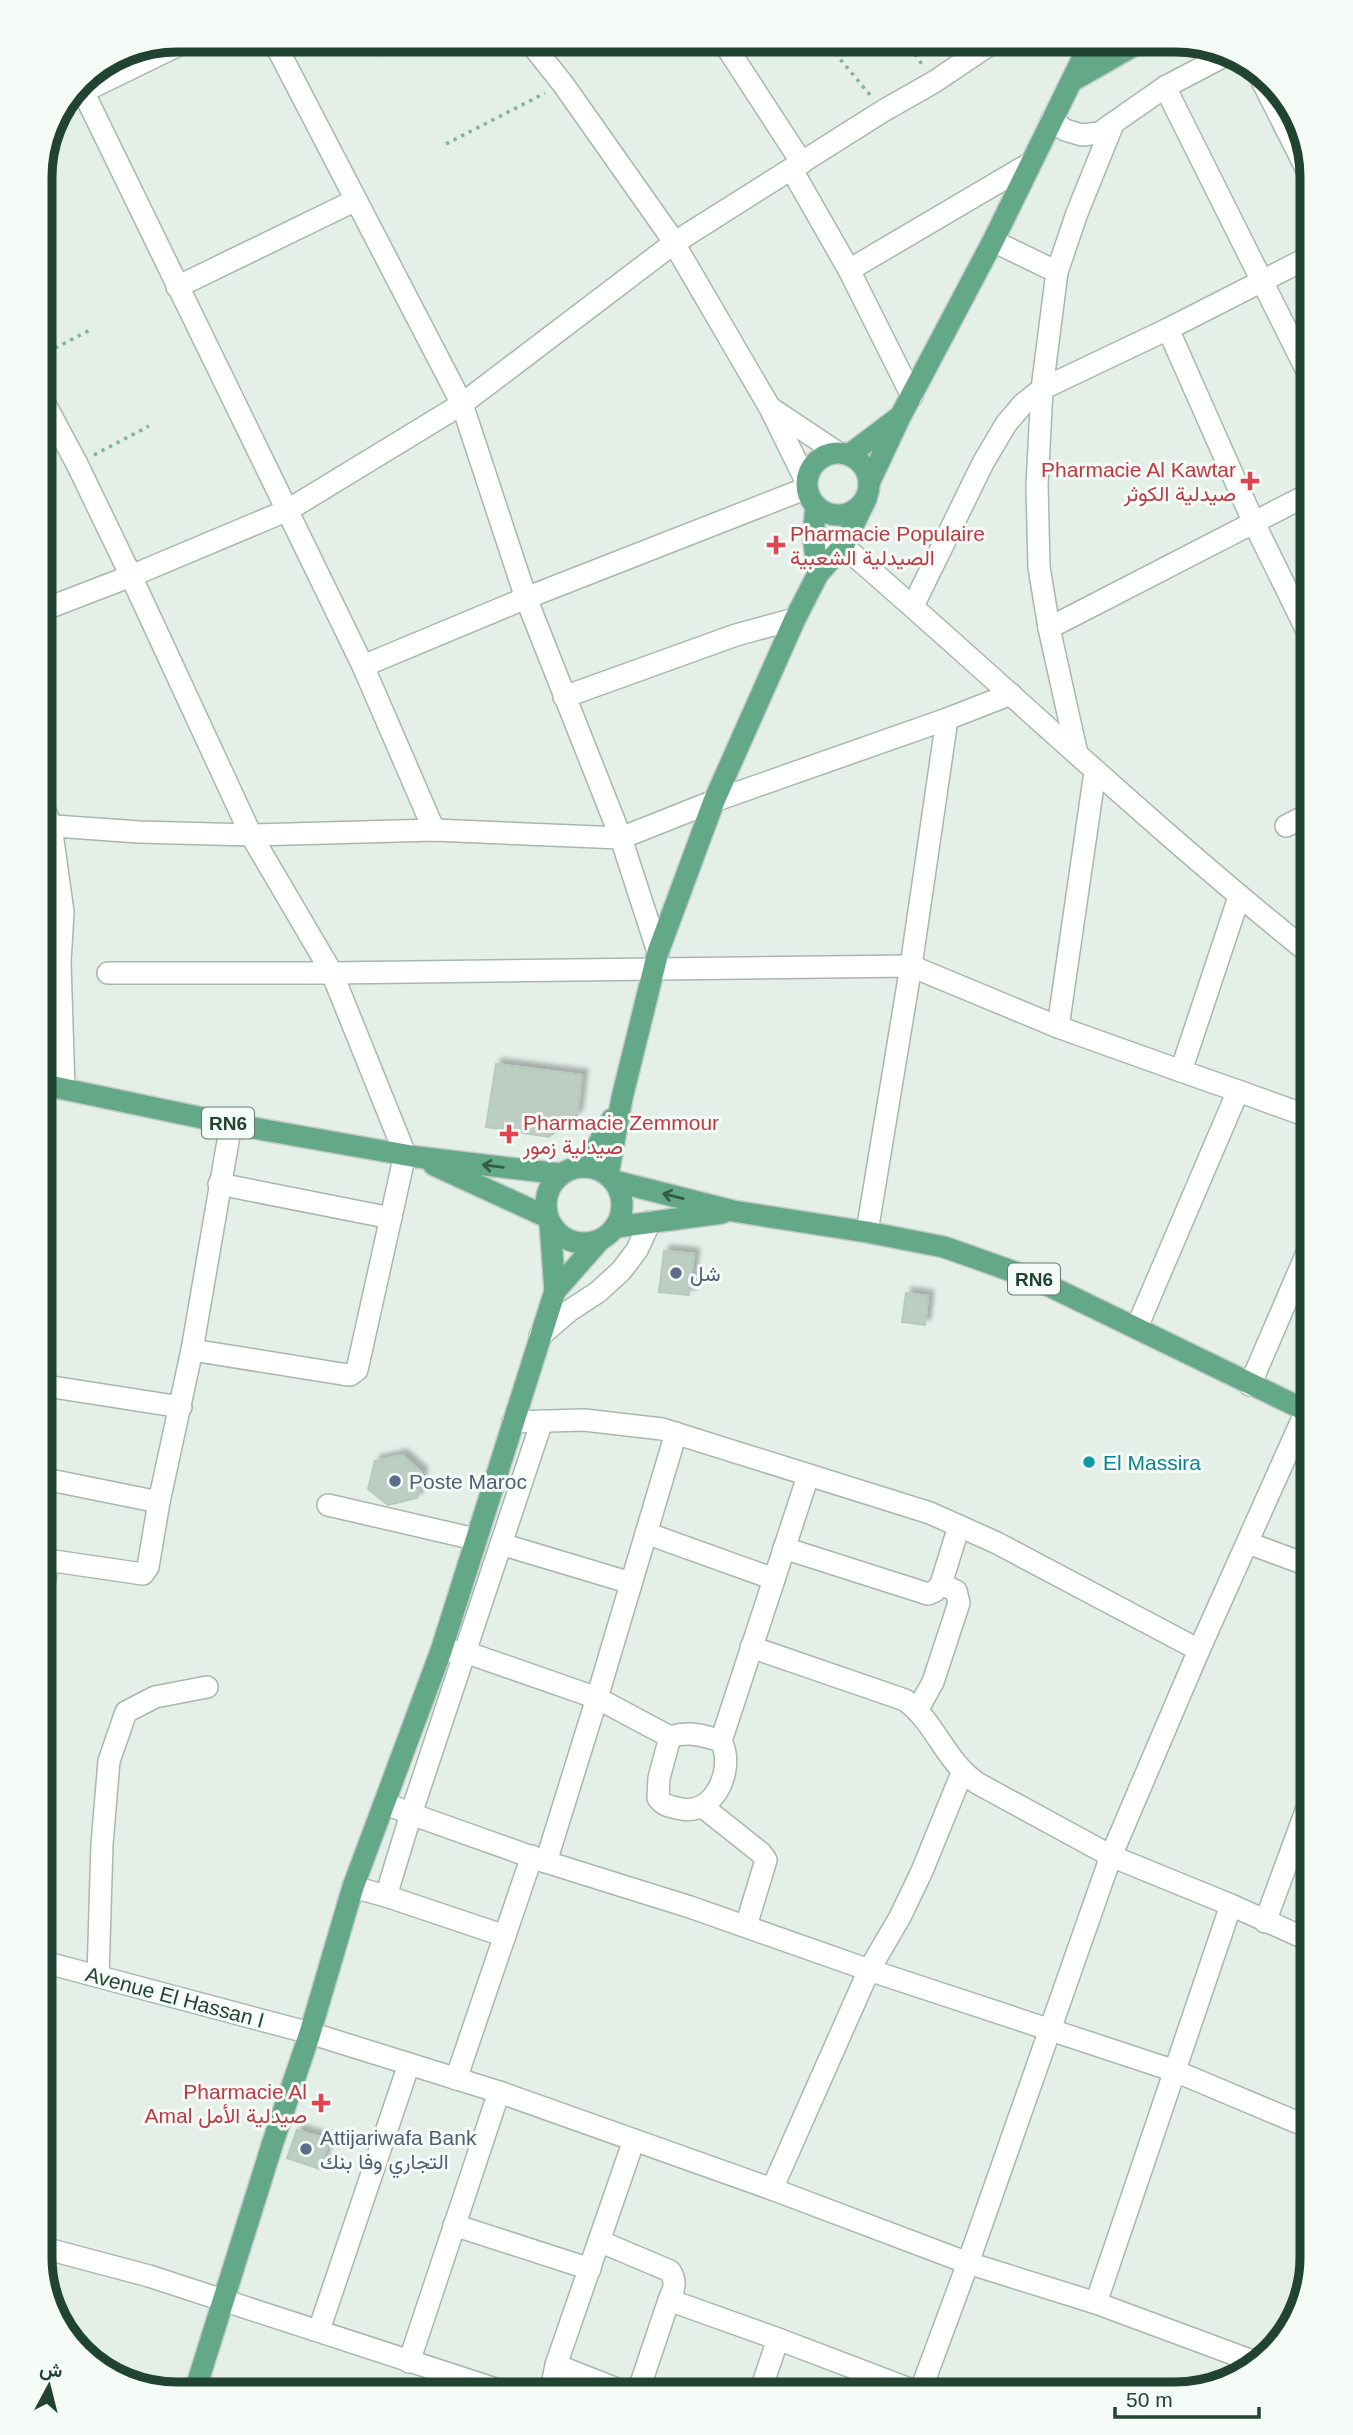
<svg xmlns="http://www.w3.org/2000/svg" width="1353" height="2435" viewBox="0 0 1353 2435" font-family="Helvetica,Vazirmatn,sans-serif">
	<defs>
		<filter id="shadow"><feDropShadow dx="5.5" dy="-5.5" stdDeviation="2" flood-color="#0004"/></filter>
	</defs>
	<rect width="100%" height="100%" fill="#e4efe8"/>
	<g fill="#bccdc2" stroke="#b5cabd" stroke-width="2" filter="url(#shadow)">
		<path d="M496,1064L582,1075L577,1115L549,1137L486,1127Z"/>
		<path d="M664,1251L694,1254L689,1295L659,1292Z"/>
		<path d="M906,1293L928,1296L925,1325L902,1322Z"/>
		<path d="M402,1455L422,1473L417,1498L388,1505L368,1489L375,1461Z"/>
		<path d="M297,2130L329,2140L320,2169L287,2158Z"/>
	</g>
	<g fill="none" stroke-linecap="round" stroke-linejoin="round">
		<defs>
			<g id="minor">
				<path d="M273,40L462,404L526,598L621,838L658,952"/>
				<path d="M528,40L563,84L668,233L770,408L807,483"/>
				<path d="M722,40L802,163"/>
				<path d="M1254,65L1313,182"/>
				<path d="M79,83L363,666L434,830"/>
				<path d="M1165,87L1313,383"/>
				<path d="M68,99L189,40"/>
				<path d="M1052,120L1065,130L1082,135L1099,133L1165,87L1226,55"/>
				<path d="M792,170L849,270L912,396"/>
				<path d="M993,241L1057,272"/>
				<path d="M849,270L1029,164"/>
				<path d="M177,287L356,200"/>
				<path d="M1168,329L1254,523L1313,643"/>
				<path d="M40,395L77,464L131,576L251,835L332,973L405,1154L357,1370L350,1375L342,1374L192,1350"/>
				<path d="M772,409L838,453"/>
				<path d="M813,535L843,546C1001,682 1150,826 1313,956"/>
				<path d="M913,606L983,463L1006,424L1023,404L1042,389L1168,329L1313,255"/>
				<path d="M40,611L131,576L288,510L462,404L674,243L883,111L934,82L995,41"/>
				<path d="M1049,628L1313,492"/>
				<path d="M363,666L526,598L807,488"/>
				<path d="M564,697L736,635L795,619"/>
				<path d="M1077,754L1049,628L1039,567L1037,485L1042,389L1057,272L1077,213L1113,124"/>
				<path d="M40,798L51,826L63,912L60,962L64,1089"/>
				<path d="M40,825L139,832L251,835L434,830L621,838L714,801L947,719L1011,694"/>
				<path d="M1286,826L1313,812"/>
				<path d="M108,973H332L911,966L1058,1027L1181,1071"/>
				<path d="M1058,1027L1095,772"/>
				<path d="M1238,1091L1181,1071L1239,897"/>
				<path d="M219,1184L391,1218"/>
				<path d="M867,1232L911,966L947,719"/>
				<path d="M1137,1327L1238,1091L1313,1118"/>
				<path d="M540,1336L569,1311L598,1292L621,1271L637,1250L650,1222"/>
				<path d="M40,1385L181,1407"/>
				<path d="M1250,1385L1313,1239"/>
				<path d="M513,1422L584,1420L662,1429L930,1513L997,1543L1199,1650"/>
				<path d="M40,1478L159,1502L192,1350L231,1124"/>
				<path d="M328,1505L475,1539"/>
				<path d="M646,1533L774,1579"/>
				<path d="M1248,1543L1313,1567"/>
				<path d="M501,1544L631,1583"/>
				<path d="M784,1548L928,1594L935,1591L941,1584L959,1526"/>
				<path d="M40,1559L143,1574L148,1567L159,1502"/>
				<path d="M40,1605L48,1562"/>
				<path d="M751,1647L905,1700C936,1723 945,1761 977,1783L1111,1856L1231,1905L1313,1942"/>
				<path d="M450,1651L465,1652L597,1698L670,1737C689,1731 702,1735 721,1741"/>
				<path d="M918,1709L933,1682L959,1603L956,1591L941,1584"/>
				<path d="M670,1737L659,1778L658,1798C663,1805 668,1806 677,1808C713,1819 736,1770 721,1741L808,1476"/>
				<path d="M385,1803L411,1814L546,1862L690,1907L869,1970L1175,2071L1313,2129"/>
				<path d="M703,1807L761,1853L766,1860L746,1926"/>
				<path d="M546,1862L597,1698L676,1433"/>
				<path d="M353,1887L386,1896L411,1814L542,1421"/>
				<path d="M386,1896L505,1936"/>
				<path d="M1265,1922L1313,1792"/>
				<path d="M40,1961L310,2033L499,2092L772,2189L968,2263L1096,2303L1255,2362"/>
				<path d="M98,1976L102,1844L109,1761L126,1712L155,1697L207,1687"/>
				<path d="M456,2079L532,1856"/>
				<path d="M772,2189L869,1970L900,1917L922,1871L962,1773"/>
				<path d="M454,2225L590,2269"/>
				<path d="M599,2241L670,2271C677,2282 674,2289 669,2300L778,2339L920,2393"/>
				<path d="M40,2247L149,2276L514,2395"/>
				<path d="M1096,2303L1231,1905"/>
				<path d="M319,2330L409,2064"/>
				<path d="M409,2362L499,2092"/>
				<path d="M556,2365L632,2395"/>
				<path d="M550,2395L556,2365L634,2140"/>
				<path d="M637,2395L669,2300"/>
				<path d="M759,2395L778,2339"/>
				<path d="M919,2395L968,2263L1111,1856L1199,1650L1306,1411"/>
			</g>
			<g id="major">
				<path d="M1072,81L1142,41"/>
				<circle cx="838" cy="484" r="31"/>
				<path d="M849,455L898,418"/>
				<path d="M869,483L900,417L993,241L1091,41"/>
				<path d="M816,506L813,535L818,574"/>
				<path d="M40,1084L231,1124L417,1157L561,1174"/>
				<path d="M434,1165L547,1217"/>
				<circle cx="584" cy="1205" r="38"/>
				<path d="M586,1167L612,1119"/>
				<path d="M608,1175L622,1098L658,952L714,801L795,619L818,574L843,546L866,499"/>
				<path d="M614,1181L733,1211L867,1232L944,1247L1037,1280L1313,1414"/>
				<path d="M616,1227L722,1213"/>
				<path d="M555,1291L599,1241"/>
				<path d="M194,2394L273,2142L310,2033L353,1887L441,1651L555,1291L550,1224"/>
			</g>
		</defs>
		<use href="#minor" stroke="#a6b8ae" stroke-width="24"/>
		<use href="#major" stroke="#c1cac6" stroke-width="24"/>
		<g stroke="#81b699" stroke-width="3.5" stroke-dasharray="3.5 5" stroke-linecap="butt">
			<path d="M824,40L871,96"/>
			<path d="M905,40L923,66"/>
			<path d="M380,55L408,40"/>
			<path d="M446,144L545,93"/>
			<path d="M40,356L90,330"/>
			<path d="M94,455L149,426"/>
		</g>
		<use href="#minor" stroke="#fff" stroke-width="21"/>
		<use href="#major" stroke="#64a987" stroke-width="21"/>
	</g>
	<defs><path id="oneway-shaft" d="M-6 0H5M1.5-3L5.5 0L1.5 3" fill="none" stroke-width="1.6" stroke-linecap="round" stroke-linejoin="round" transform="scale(1.75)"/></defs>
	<g stroke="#325c47">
		<use href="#oneway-shaft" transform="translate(493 1166) rotate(-173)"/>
		<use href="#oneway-shaft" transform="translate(673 1196) rotate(-166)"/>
	</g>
	<g fill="#e0444e" stroke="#f5fbf7" stroke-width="2.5">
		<path d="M1246.5 470.5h7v7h7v7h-7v7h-7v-7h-7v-7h7z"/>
		<path d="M772.5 534.5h7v7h7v7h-7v7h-7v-7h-7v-7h7z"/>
		<path d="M505.5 1123.5h7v7h7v7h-7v7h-7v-7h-7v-7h7z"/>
		<path d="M317.5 2092.5h7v7h7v7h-7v7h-7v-7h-7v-7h7z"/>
	</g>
	<g fill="#5c6f8a" stroke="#f5fbf7" stroke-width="2.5">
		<circle cx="676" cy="1273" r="7"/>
		<circle cx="395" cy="1481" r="7"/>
		<circle cx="306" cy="2149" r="7"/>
	</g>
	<circle fill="#0f9aa8" stroke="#f5fbf7" stroke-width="2.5" cx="1089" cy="1462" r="7"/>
	<g text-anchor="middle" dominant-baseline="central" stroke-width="6" stroke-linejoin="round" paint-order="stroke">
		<g fill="#f5fbf7" stroke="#617a6d" stroke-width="2">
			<rect x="202" y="1107.5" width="52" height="31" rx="5"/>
			<rect x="1008" y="1263.5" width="52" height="31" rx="5"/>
		</g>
		<g font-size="19" font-weight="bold" fill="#214332">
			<text x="228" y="1123">RN6</text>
			<text x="1034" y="1279">RN6</text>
		</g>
		<g font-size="21" fill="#be3a42" stroke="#f5fbf7" text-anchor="end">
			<text x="1236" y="469">Pharmacie Al Kawtar<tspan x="1236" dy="24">صيدلية الكوثر</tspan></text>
			<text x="790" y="533" text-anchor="start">Pharmacie Populaire<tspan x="790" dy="24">الصيدلية الشعبية</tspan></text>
			<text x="523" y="1122" text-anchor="start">Pharmacie Zemmour<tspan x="523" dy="24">صيدلية زمور</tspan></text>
			<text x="307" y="2091">Pharmacie Al<tspan x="307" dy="24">Amal صيدلية الأمل</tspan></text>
		</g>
		<g font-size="21" fill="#4e5e75" stroke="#f5fbf7" text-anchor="start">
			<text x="690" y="1273">شل</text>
			<text x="409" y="1481">Poste Maroc</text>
			<text x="320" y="2137">Attijariwafa Bank<tspan x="320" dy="24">التجاري وفا بنك</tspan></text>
		</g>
		<g font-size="21" fill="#0d838f" stroke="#f5fbf7" text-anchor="start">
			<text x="1103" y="1462">El Massira</text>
		</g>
		<g font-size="21" fill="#214332" stroke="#f5fbf7">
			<text transform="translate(175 1997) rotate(15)">Avenue El Hassan I</text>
		</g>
	</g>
	<path d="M0 0H1353V2435H0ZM177 52H1175A125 125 0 0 1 1300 177V2257A125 125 0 0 1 1175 2382H177A125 125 0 0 1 52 2257V177A125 125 0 0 1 177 52Z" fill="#f5fbf7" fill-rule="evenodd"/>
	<path fill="none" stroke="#214332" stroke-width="9" d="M177 52H1175A125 125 0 0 1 1300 177V2257A125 125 0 0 1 1175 2382H177A125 125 0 0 1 52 2257V177A125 125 0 0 1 177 52Z"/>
	<g transform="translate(49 2386) rotate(7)" stroke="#f5fbf7" stroke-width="5" paint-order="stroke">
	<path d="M0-5L12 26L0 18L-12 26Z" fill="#214332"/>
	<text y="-10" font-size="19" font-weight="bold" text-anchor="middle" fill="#214332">ش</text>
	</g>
	<path d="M1115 2407v10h144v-10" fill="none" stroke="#214332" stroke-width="3.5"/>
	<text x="1126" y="2407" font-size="21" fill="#214332" stroke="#f5fbf7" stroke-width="5" paint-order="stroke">50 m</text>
</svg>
